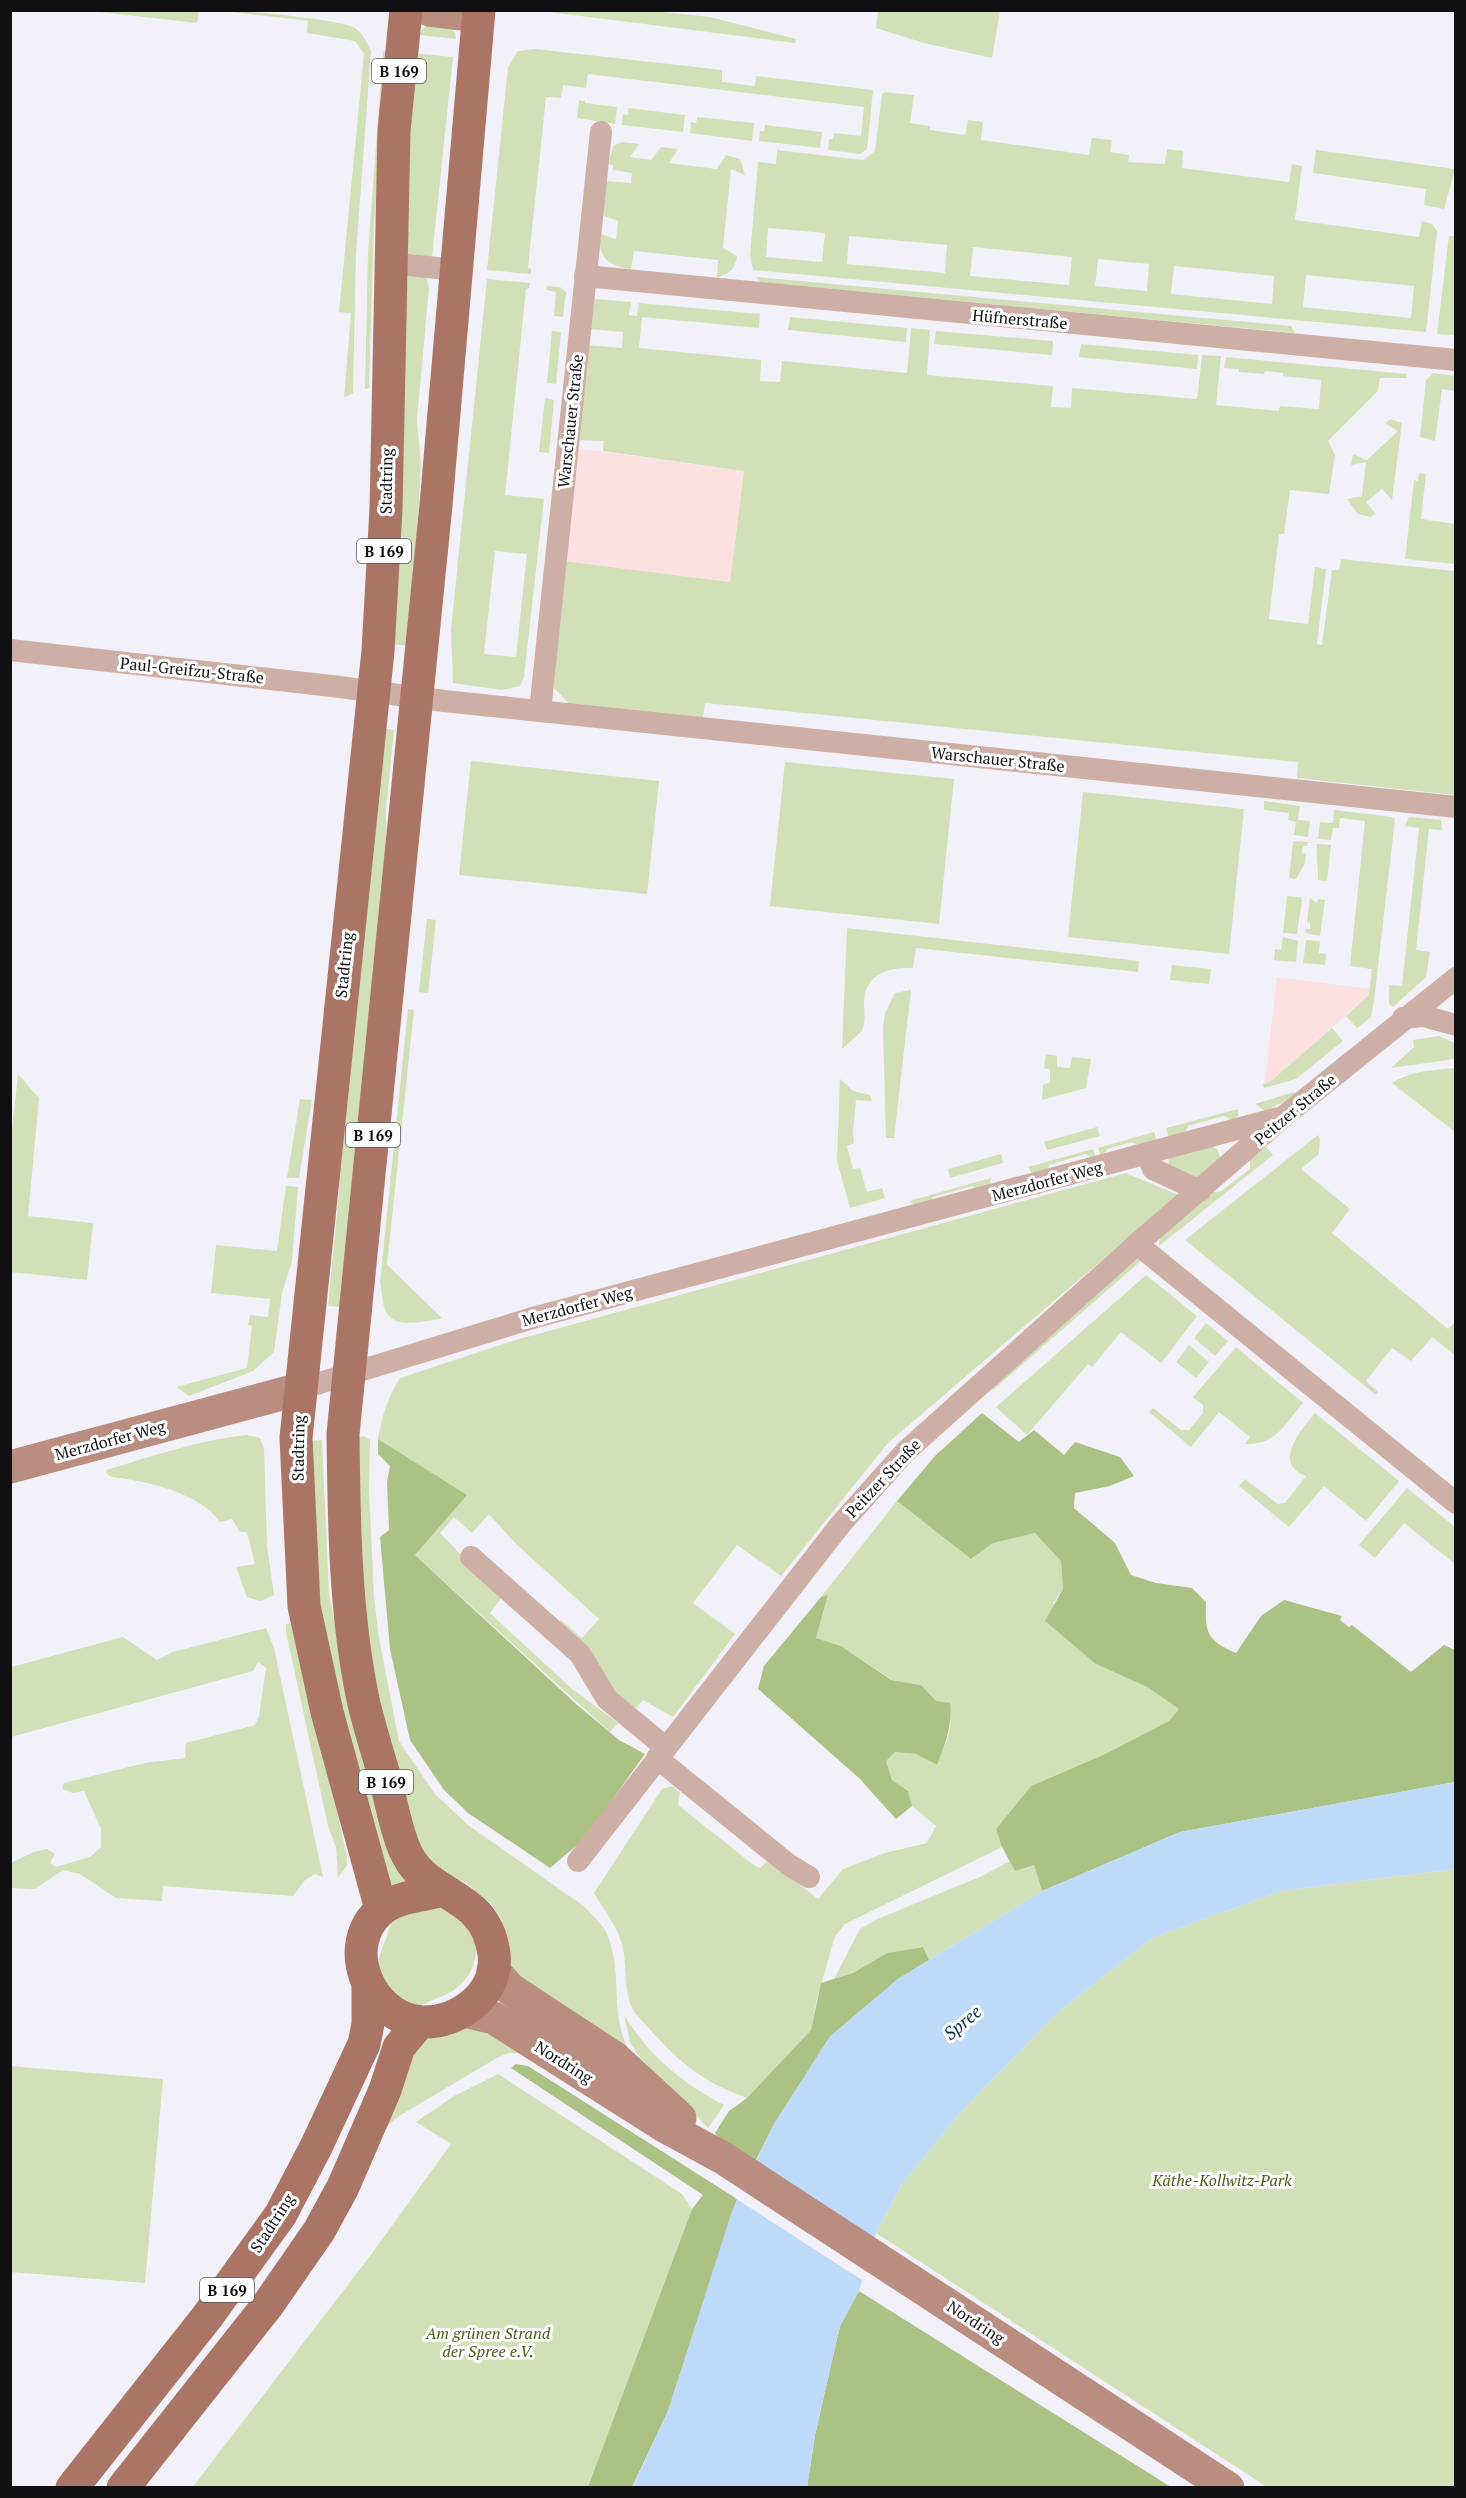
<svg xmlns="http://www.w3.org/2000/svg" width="1466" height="2498" viewBox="0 0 1466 2498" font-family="'PT Serif',serif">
	<rect width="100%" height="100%" fill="#f2f1f9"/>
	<g fill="#fce1e0">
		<path d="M576,448L744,471L730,582L563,561Z"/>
		<path d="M1277,977L1370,989L1369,995L1264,1088Z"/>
	</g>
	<g fill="#d2e0b8" fill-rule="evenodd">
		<path d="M91,11L199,10V11L197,23Z"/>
		<path d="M225,11C244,10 343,20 355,28C363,34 367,42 371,51L356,254L353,393L344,398L351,313L339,312L364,54L355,41L307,33L308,21Z"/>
		<path d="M541,11H653L710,17L796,39L795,43Z"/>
		<path d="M878,11H1000L992,58L924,43L876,28Z"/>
		<path d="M429,22C442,24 455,23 456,39L418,35Z"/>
		<path d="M535,49L722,70V82L755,86L756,76L873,90L867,149L860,154L828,150L829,139H833L834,133L861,136L864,107L588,74L586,88L563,85L561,98L546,97L528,268L531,269V274L487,270L508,67L518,51Z"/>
		<path d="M383,51L387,52V60L374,225L369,388L365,389L368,253Z"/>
		<path d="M412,53L453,57L432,257L404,253Z"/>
		<path d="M885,92L914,95L910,123L930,126V130L965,135L968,120L983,122L981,140L1089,155L1092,138L1112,140L1110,152L1129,155L1128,162L1165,164L1167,149L1183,151L1182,168L1289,182L1292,164L1302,166L1295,220L1419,237L1422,221L1432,224L1437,231L1426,332L753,270L750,256L758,162L776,164L777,150L863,160L875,151L882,94ZM768,228L825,233L822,262L766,257ZM849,236L947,245L945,273L847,264ZM973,247L1072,257L1069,285L970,276ZM1098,259L1149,264L1147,291L1095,286ZM1174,266L1274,276L1272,304L1171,294ZM1306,275L1414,286L1411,318L1303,307Z"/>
		<path d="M579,100L585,101V103L617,107L615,124L577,118Z"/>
		<path d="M628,108L685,115L683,132L622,125L623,114L628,115Z"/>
		<path d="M697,117L754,123L752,141L690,133L691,122L696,123Z"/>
		<path d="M765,125L822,132L820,148L759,141L760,131H764Z"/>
		<path d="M623,142L639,144L630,157L651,160L661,147L678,149L669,163L717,169L726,155L740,159L745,175L731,169L723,248L737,256C735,270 729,273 717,278L718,260L634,251L631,269C608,266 598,258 600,234L616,239L618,221L602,215L606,181L631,183L632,173L613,170V165L608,164L614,145Z"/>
		<path d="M1316,150L1455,169L1444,209L1424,205L1426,189L1313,173Z"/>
		<path d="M1449,236H1455V335L1437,334Z"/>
		<path d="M408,271L426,275L429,288L417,420L421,463L411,646L389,644Z"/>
		<path d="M756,277L1291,326L1295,333L760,282Z"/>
		<path d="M487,279L530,283L529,288L526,289L505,495L544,499L524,677L520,686L502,690L453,683L451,629ZM495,551L527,554L516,657L484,654Z"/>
		<path d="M547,286L560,287L566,292L563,317L554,316L556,292L546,290Z"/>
		<path d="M595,299L631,302L629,315L637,316L639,303L760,314L759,328L642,317L639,348L761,360L760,381L780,382L782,361L907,373L911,328L930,330L927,375L1053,386L1051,407L1071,408L1072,388L1197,399L1202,355L1221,356L1216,405L1279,411L1280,406L1319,409L1321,380L1283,376V373L1265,371L1264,374L1239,372V369L1224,368L1226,357L1407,374L1406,378H1380L1378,391L1328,441L1335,455L1329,494L1290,490L1284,534H1279L1269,619L1308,624L1315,567L1326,569L1317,644L1322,645L1332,570H1339L1341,559L1455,571V795L1297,778L1298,762L705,703L703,718L570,704L551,685L563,561L730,582L744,471L603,451L604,441L575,440L586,345L622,348L623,332L587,329Z"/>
		<path d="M790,317L907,328L906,342L788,330Z"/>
		<path d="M552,331L561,332L556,384L547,383Z"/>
		<path d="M936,331L1053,341L1052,355L934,344Z"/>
		<path d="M1081,344L1198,355L1197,369L1079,357Z"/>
		<path d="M1433,373L1456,376L1455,391L1442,389L1435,441L1420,437L1426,380Z"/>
		<path d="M545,398L554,400L549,453L539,452Z"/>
		<path d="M1391,419L1402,423L1392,500L1382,489L1366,502L1376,514L1370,517L1358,514L1347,499L1362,496L1366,462L1351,465L1353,454L1367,460L1398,431L1385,423Z"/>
		<path d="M1419,473L1426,474L1421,519L1455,524V564L1405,559L1414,480L1418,481Z"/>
		<path d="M382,728L394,730L386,809L387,887L345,1307L328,1306L339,1192L338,1133Z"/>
		<path d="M471,761L659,781L647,894L459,875Z"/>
		<path d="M785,762L954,779L939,924L770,906Z"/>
		<path d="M1083,792L1244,809L1229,954L1068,937Z"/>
		<path d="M1264,801L1300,806L1298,820L1310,821L1308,837L1294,835L1296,822L1288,820L1289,813L1264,810Z"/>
		<path d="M1334,810L1392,817L1395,819L1374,1001L1371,1017L1357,1028L1346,1016L1369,995L1372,969L1350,966L1365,821L1340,818L1339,828H1333L1331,840L1318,839L1320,822L1333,823Z"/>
		<path d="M1409,817L1441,820L1442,830L1429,829L1416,950L1430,952L1426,977L1393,1007L1389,1004V985L1402,986L1419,828L1405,826Z"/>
		<path d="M1293,841L1308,842L1307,846H1303L1302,853L1306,854L1305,863L1296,879L1289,878Z"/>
		<path d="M1317,844L1331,845L1327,881L1318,880C1318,867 1316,857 1317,844Z"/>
		<path d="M1287,896L1301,897L1302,900L1297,934L1283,933Z"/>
		<path d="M1310,898L1317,903L1318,899L1325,900L1320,936L1305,933L1306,929H1310V923L1307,922Z"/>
		<path d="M427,919L436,920L428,993L419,992Z"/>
		<path d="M847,928L1139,961L1138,972L916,948L913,968C889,967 865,973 864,1002C864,1012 866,1021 862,1031L842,1049Z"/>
		<path d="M1283,937L1298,941L1296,962L1274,960L1275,949L1281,950Z"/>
		<path d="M1306,940L1320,941L1319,953L1326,954L1325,965L1303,963Z"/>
		<path d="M1172,965L1211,969L1209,984L1170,980Z"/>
		<path d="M911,990L894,1138H886L883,1028L885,1013L895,993Z"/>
		<path d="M408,1009L414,1010L387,1265L442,1318C426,1321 394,1331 385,1310C382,1302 382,1291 380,1282Z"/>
		<path d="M1332,1028L1343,1041L1296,1079L1264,1088L1263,1084L1270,1082Z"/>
		<path d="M1439,1036L1455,1043V1059L1391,1068L1414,1047L1413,1040Z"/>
		<path d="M1046,1054L1057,1056V1067L1070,1068L1072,1057L1091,1059L1086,1088L1042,1100L1043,1085L1050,1082V1070L1044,1068Z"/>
		<path d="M1455,1068V1132L1392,1083C1410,1071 1434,1070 1455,1068Z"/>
		<path d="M18,1074L39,1098L28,1216L93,1223L87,1280L11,1272L10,1148Z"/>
		<path d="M840,1079L853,1091L870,1095L872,1101L856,1100L853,1132L854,1143L847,1146L853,1169L860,1168L867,1192L882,1188L885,1198L850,1208L837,1161Z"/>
		<path d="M1294,1092L1296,1096L1265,1111L1255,1104Z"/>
		<path d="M300,1099L312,1100L299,1178H287Z"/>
		<path d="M1238,1109V1116L1232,1121L1225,1116L1188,1126L1185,1134L1169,1138L1166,1128Z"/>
		<path d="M1097,1127L1100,1136L1047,1150L1044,1142Z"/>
		<path d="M1154,1132L1157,1141L1139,1146L1132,1142L1107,1149L1104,1156L1101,1157L1098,1148Z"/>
		<path d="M1318,1135L1320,1139L1319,1154L1301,1169L1350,1209L1332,1233L1448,1329L1453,1324L1455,1326V1355L1432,1337L1411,1361L1392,1348L1366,1381L1378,1392L1376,1395L1185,1240Z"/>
		<path d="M1208,1145L1217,1149L1220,1156L1217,1163L1195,1180L1168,1168L1169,1157Z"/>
		<path d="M1266,1147L1273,1155L1159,1246L1160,1236L1211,1192H1220L1250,1169V1160Z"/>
		<path d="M1093,1149L1096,1158L1093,1160L1086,1154L1049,1165L1047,1172L1034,1176L1028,1167Z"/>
		<path d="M1001,1154L1003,1163L950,1178L948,1169Z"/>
		<path d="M1126,1173L1178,1195L888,1443L781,1576L737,1545L693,1603L735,1634L673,1717L643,1700L634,1710L622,1702L556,1625L561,1620L582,1638L599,1619L515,1543L489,1514L472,1533L454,1517L440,1533L502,1597L490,1613L571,1688L618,1723L610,1732L415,1555L466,1495L378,1439C382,1416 388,1397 400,1378L512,1341Z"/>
		<path d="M991,1178L989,1188L978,1191L972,1186L933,1197L931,1204L914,1205L909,1201Z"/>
		<path d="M286,1186L298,1187L292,1261L282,1293L274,1352L253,1371L189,1396L176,1387L247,1368L252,1326L248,1325L250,1315L268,1317L270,1299L211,1293L216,1245L277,1251Z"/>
		<path d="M1133,1259L1142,1260L993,1390L990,1386Z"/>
		<path d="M1146,1275L1197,1316L1161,1363L1121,1332L1092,1367L1088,1364L1027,1435L996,1407Z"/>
		<path d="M1206,1323L1228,1341L1215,1356L1194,1338Z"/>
		<path d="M1189,1345L1209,1362L1196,1378L1176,1362Z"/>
		<path d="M1236,1347L1303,1403C1285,1424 1276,1445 1245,1444L1250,1437L1219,1412L1191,1447L1149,1412L1153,1408L1181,1430H1189L1203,1413V1405L1193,1397Z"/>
		<path d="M1315,1413L1399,1481L1366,1521L1324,1486L1289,1527L1239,1486L1245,1479L1278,1504L1285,1503L1306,1476C1271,1464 1302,1429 1315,1413Z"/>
		<path d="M247,1435L260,1438L264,1449L267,1546L274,1595L260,1601L247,1597L236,1567L255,1564L247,1532H240L232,1519L220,1522C199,1492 146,1481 111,1477L107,1474L106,1470C153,1456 199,1440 247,1435Z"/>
		<path d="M364,1436L370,1440L369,1490L374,1597L379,1638L399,1741L435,1794L468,1825L585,1907C592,1915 601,1923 606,1932C625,1972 607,2016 632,2056L528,1989L512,1969L501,1919L492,1905L466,1883L446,1875L420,1851L389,1744L365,1627L358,1437Z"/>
		<path d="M322,1440L329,1593L337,1635L398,1869L410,1889L394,1895L348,1743L316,1586L311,1441Z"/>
		<path d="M1407,1488L1455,1527V1564L1404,1523L1375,1558L1359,1545Z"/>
		<path d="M897,1501L971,1559L993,1543L1035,1533L1061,1560L1063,1589L1053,1603L1096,1664L1147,1687L1179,1709L1169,1721L1103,1755L1031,1786L996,1829L1002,1847L845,1924L835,1936L817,1999L811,2030L747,2098C692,2078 673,2055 635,2013C623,1994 627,1969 623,1948C619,1929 604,1910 594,1893L662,1789L673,1786L680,1793L678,1805L755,1866L760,1868L768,1860L818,1899L843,1869L885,1853L927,1843L936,1826L912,1806L908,1791L892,1780L886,1761L895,1752L916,1754L937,1765L948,1738L951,1721L921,1685L892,1680L841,1646L816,1638L828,1596L821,1597Z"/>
		<path d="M296,1623L347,1857V1865L338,1878L336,1847L328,1826L286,1632V1624Z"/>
		<path d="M266,1628L274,1648L323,1877L315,1874L305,1880L293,1896L163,1886L162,1901L116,1898L80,1874L63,1870L35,1889L11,1888V1863L34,1852L47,1849L55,1854L50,1863L56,1867L90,1857L101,1847V1829L84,1791L73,1793L62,1789L64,1783L145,1763L185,1758L186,1743L255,1725L259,1716L266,1668L258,1662L253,1671L11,1737V1667L123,1637L157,1660L173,1652Z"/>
		<path d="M1010,1861L1015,1871L1034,1865L1042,1891L929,1960L923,1947L887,1953L853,1973L834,1979L860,1929L875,1920L982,1876Z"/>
		<path d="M1455,1869V2487H1267L876,2233L902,2184L961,2112L1056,2014L1152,1938L1281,1891Z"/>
		<path d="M439,1904C448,1912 467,1921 472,1931C483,1952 471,1981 451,1992C437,2000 422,2002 409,2013L377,1972C378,1950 391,1934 393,1913Z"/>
		<path d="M624,2015C649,2056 682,2083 724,2105L708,2128L640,2058L630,2042Z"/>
		<path d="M480,2023L519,2053H508L495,2059L399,2116L385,2128L414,2054L429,2037Z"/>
		<path d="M10,2066L163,2079L145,2283L11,2272Z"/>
		<path d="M498,2074L682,2194L692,2209L588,2487L192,2488L370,2256L451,2144L416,2122L454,2096Z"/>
	</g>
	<g fill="#acc184">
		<path d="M982,1413L1019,1442L1034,1430L1064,1455L1075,1442L1120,1457L1134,1476L1110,1486L1075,1493L1074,1508L1115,1543L1131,1575L1156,1583L1192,1588L1206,1602C1205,1634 1207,1640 1236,1653L1261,1616L1284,1600L1342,1616L1340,1620L1349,1627L1352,1625L1411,1672L1444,1645L1455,1650V1782L1180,1832L1042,1891L1034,1865L1015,1871L1002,1847L996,1829L1031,1786L1103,1755L1169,1721L1179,1709L1147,1687L1096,1664L1045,1621L1063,1589L1061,1561L1035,1533L993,1543L971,1559L897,1501L935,1456Z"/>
		<path d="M378,1439L467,1495L415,1555L576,1704L619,1740L645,1754L584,1839L550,1868L468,1813L444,1790L410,1740L390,1649L380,1537L389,1530L387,1482L390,1466L378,1454Z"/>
		<path d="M828,1595L816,1638L841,1646L891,1680L921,1685L936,1701L950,1703C952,1726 946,1743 937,1765L916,1754L895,1752L886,1761L892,1780L908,1791L912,1806L896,1819L859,1778L758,1689L764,1666L821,1597Z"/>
		<path d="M923,1947L929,1960L898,1979L830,2037L774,2124L755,2162L719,2138L715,2133L729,2111L747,2098L811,2030L821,1983L853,1973L887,1953Z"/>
		<path d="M516,2064L528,2066L737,2199L668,2411L632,2487H588L692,2209L703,2195L511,2068Z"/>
		<path d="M859,2291L1171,2487L807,2488L815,2435L840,2326Z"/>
	</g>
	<path fill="#bddaf8" d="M1455,1782V1869L1281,1891L1152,1938L1056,2014L961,2112L902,2184L876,2233L859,2291L840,2326L815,2435L807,2487L632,2488L668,2411L732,2211L774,2124L830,2036L898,1979L1042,1891L1180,1832Z"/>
	<path fill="#f2f1f9" d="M753,2161L876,2242L865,2282L735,2198Z"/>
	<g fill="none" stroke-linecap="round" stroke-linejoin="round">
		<g stroke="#ceafa6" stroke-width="22">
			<path d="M390,263L456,270"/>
			<path d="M585,276L1456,360"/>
			<path d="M10,650L332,686L444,701L1456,807"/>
			<path d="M540,711L601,132"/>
			<path d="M1403,1018L1423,1016L1456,1025"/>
			<path d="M1147,1154L1153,1169L1200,1191"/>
			<path d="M1137,1244L1456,1503"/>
			<path d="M300,1389L536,1317L1278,1118"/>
			<path d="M471,1557L580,1654L607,1699L665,1747"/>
			<path d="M657,1758L789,1865L809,1877"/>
			<path d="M578,1861L840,1525L905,1452L1137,1244L1283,1117L1456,978"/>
		</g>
		<g stroke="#ba8d81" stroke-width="33">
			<path d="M429,10L478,16"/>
			<path d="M10,1467L300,1389"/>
			<path d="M493,1970L510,1989L615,2058L680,2118"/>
			<path d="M464,2011L494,2018L666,2127L723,2158L1228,2488"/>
		</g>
		<g stroke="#ab7566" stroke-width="33">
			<path d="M441,1891C423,1895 396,1897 381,1910C339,1945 369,2018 421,2022C459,2024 499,1993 494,1954C485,1888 425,1901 404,1848C395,1826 391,1801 385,1778C378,1754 370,1729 364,1704C345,1616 344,1524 343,1434L436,505L479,10"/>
			<path d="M381,1909L327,1712L304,1606L296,1438L378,651L386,509L394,131L406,10"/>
			<path d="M72,2488L207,2317L281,2214L316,2147L364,2044L368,2024V1986"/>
			<path d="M123,2488L267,2306L319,2231L343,2187L385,2090L399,2047L420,2022"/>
		</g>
	</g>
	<g text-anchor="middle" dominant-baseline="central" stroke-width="6" stroke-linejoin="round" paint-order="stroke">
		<g fill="#fff" stroke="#58585a" stroke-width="1.5">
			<rect x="372" y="59" width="54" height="24" rx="4.5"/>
			<rect x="357" y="539" width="54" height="24" rx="4.5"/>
			<rect x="346" y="1123" width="54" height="24" rx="4.5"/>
			<rect x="359" y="1770" width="54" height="24" rx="4.5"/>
			<rect x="200" y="2278" width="54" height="24" rx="4.5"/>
		</g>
		<g font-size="15" font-weight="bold" fill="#101013">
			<text x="399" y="71">B 169</text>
			<text x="384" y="551">B 169</text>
			<text x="373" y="1135">B 169</text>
			<text x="386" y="1782">B 169</text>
			<text x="227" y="2290">B 169</text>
		</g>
		<g font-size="16" fill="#101013" stroke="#fff">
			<text transform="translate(1020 319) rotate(5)">Hüfnerstraße</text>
			<text transform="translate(570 421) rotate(-84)">Warschauer Straße</text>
			<text transform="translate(386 481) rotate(-89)">Stadtring</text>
			<text transform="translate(192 670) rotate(6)">Paul-Greifzu-Straße</text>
			<text transform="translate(998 759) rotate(6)">Warschauer Straße</text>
			<text transform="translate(344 965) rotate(-84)">Stadtring</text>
			<text transform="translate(1295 1109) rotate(-40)">Peitzer Straße</text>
			<text transform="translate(1047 1181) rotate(-15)">Merzdorfer Weg</text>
			<text transform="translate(577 1306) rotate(-15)">Merzdorfer Weg</text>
			<text transform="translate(110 1440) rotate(-15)">Merzdorfer Weg</text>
			<text transform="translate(298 1448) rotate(-89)">Stadtring</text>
			<text transform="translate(883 1478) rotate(-47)">Peitzer Straße</text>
			<text transform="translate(564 2062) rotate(32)">Nordring</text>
			<text transform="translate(272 2223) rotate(-57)">Stadtring</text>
			<text transform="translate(976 2322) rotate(33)">Nordring</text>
		</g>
		<g font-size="16" font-style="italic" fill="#4b5e1c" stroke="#fff">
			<text x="1222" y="2180">Käthe-Kollwitz-Park</text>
			<text x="488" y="2333">Am grünen Strand<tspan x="488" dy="18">der Spree e.V.</tspan></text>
		</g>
		<g font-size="18" font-style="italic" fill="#072b4b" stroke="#fff">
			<text transform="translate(962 2022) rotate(-40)">Spree</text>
		</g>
	</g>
	<rect width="1466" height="2498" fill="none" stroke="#101013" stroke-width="24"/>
</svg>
